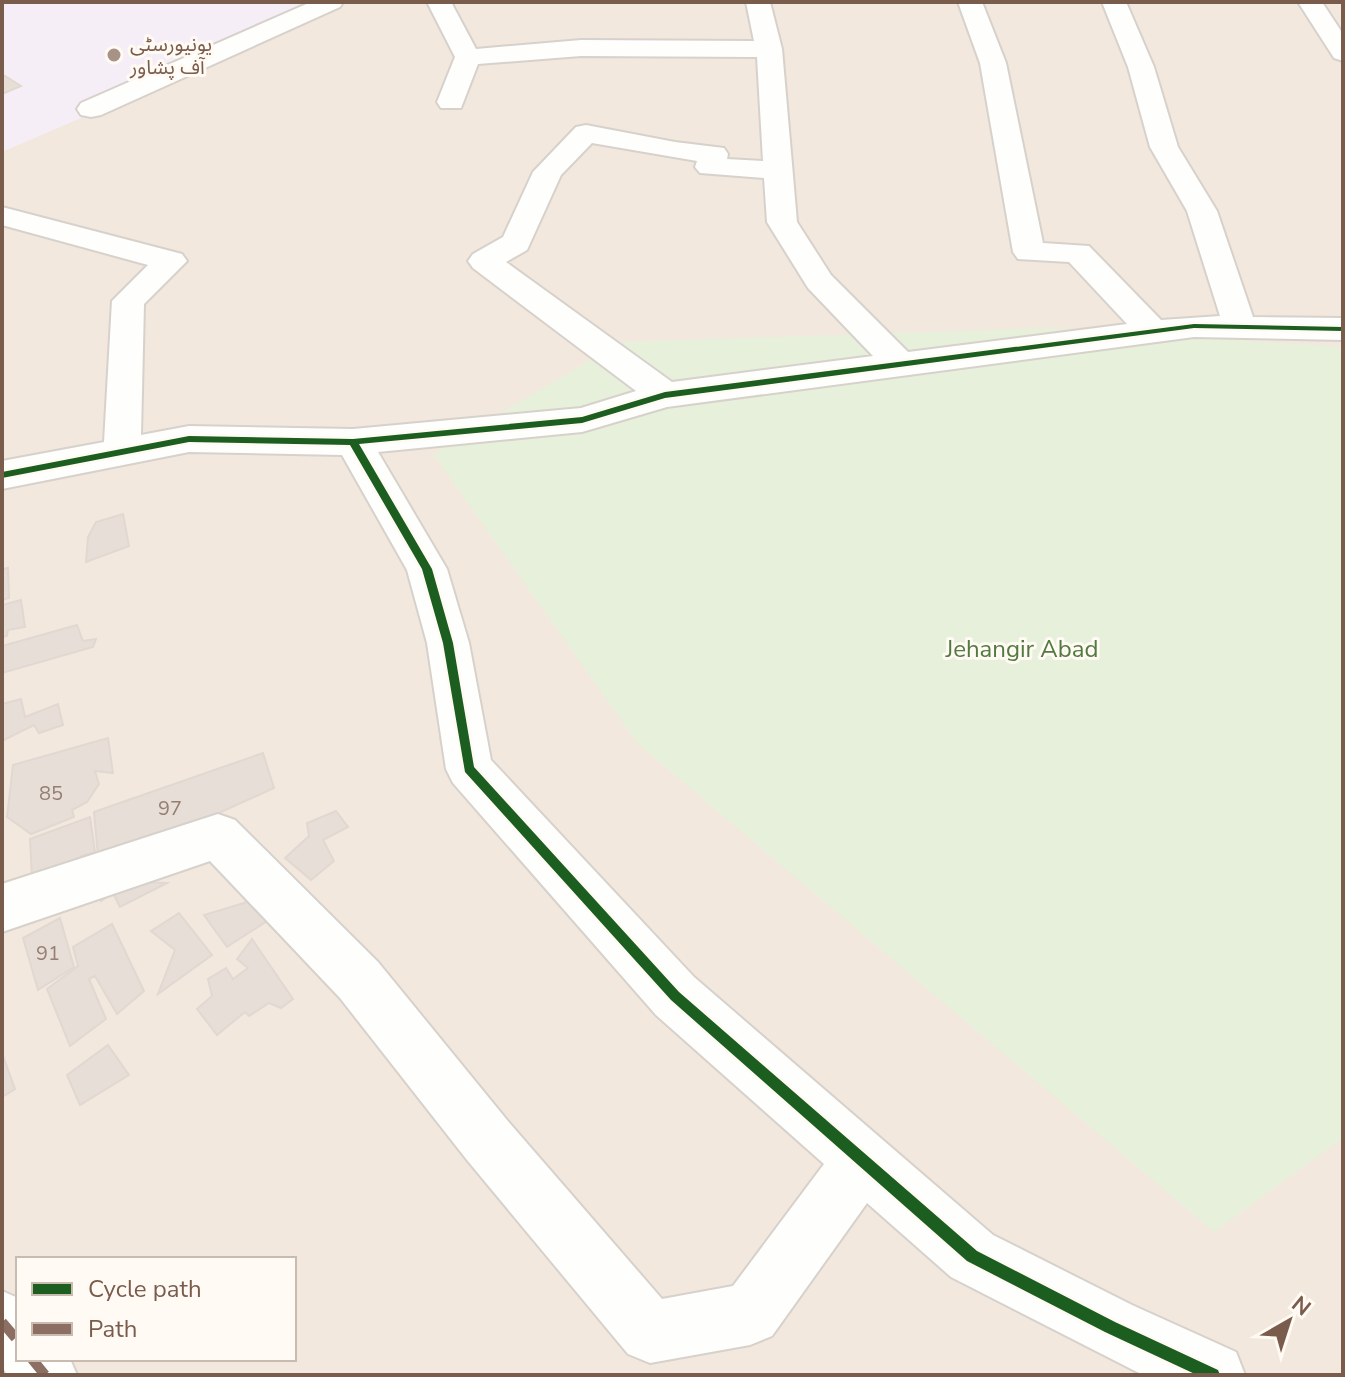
<svg xmlns="http://www.w3.org/2000/svg" width="1345" height="1377" viewBox="0 0 1345 1377" font-family="'Nunito Sans','Noto Sans Arabic',sans-serif">
	<rect width="100%" height="100%" fill="#f9f5f0"/>
	<path fill="#f2e8de" fill-rule="evenodd" d="M2,2H1343V1375H2ZM18,1259H294V1359H18Z"/>
	<path fill="#f6eef6" d="M2,2H349L2,152Z"/>
	<path fill="#e7f0db" d="M1050,328L1343,347V1138L1214,1232L638,744L433,454L620,342Z"/>
	<g fill="#e6ded7" stroke="#e2d8d2" stroke-width="2">
		<path d="M2,74L21,86L2,94Z"/>
		<path d="M123,514L129,546L86,562L88,537L96,522Z"/>
		<path d="M8,568L9,598L2,600V569Z"/>
		<path d="M21,600L25,627L8,630L7,636L2,637V605Z"/>
		<path d="M77,625L83,641L96,639L93,647L2,673V646Z"/>
		<path d="M21,699L25,717L58,704L63,725L39,733L34,725L2,741V704Z"/>
		<path d="M108,738L113,773L95,771L99,784L87,802L72,810L74,817L31,834L7,817L13,765Z"/>
		<path d="M263,753L274,788L99,867L94,812Z"/>
		<path d="M336,811L348,827L323,840L334,861L311,880L285,858L309,836L307,823Z"/>
		<path d="M90,817L95,852L81,856L78,868L32,878L30,839Z"/>
		<path d="M97,880L167,883L120,907L113,893L101,901Z"/>
		<path d="M263,890L284,910L227,947L204,915L244,903Z"/>
		<path d="M179,913L212,955L158,994L175,950L151,931Z"/>
		<path d="M60,918L74,967L38,990L23,938Z"/>
		<path d="M112,924L144,991L117,1014L95,976L89,979L106,1019L70,1046L47,989L78,966L73,947Z"/>
		<path d="M252,939L293,999L281,1008L269,1003L249,1016L245,1012L217,1035L197,1009L212,996L208,979L226,968L233,979L248,968L237,959Z"/>
		<path d="M108,1045L129,1075L80,1105L67,1075Z"/>
		<path d="M2,1053L15,1089L2,1097Z"/>
	</g>
	<g fill="none" stroke-linecap="round" stroke-linejoin="round">
		<defs>
			<g id="minor">
				<path d="M311,2H343L340,7L101,115L91,117L81,115L77,109L81,103Z"/>
				<path d="M427,2H451L476,49L581,40L754,41L746,2H770L782,49L797,222L831,275L908,352L1127,324L1069,262L1018,259L1013,252L980,63L958,2H982L1006,63L1043,243L1089,246L1161,320L1220,316L1187,211L1150,147L1128,67L1102,2H1126L1154,67L1178,147L1217,211L1253,317L1343,318V340L1194,337L667,407L582,432L378,452L447,569L469,643L491,760L694,977L993,1235L1132,1305L1236,1352L1245,1375H1143L951,1277L867,1203L772,1336L750,1345L650,1363L628,1354L467,1160L340,998L210,861L2,932V884L218,814L235,820L378,962L507,1120L662,1299L733,1286L824,1164L656,1015L453,783L446,769L427,643L407,570L342,455L189,452L2,489V461L104,442L112,301L148,265L2,225V207L182,254L187,261L144,304L141,435L189,426L353,429L581,408L636,391L473,268L468,261L473,254L503,237L533,172L576,127L586,125L675,142L724,148L728,154L727,159L763,161L757,57L581,56L478,64L461,108H441L437,102L455,57ZM592,143L697,161L695,167L700,173L764,178L767,222L808,288L873,356L672,382L506,262L527,250L561,175Z"/>
				<path d="M1298,2H1322L1343,34V61L1334,58Z"/>
				<path d="M2,1291L18,1298V1359H70L77,1375H7L2,1366Z"/>
			</g>
		</defs>
		<use href="#minor" stroke="#d7d1cb" stroke-width="4"/>
		<use href="#minor" fill="#fefefd" fill-rule="evenodd"/>
		<g stroke="#8d6e63" stroke-width="10" stroke-dasharray="21 10" stroke-linecap="butt">
			<path d="M2,1322L18,1341"/>
			<path d="M32,1359L45,1375"/>
		</g>
		<defs>
			<path id="cycleway" d="M1194,324L1343,327V331L1194,328L665,398L582,423L359,444L432,569L453,643L474,767L679,992L977,1251L1115,1322L1218,1370L1220,1375H1197L1105,1332L967,1261L671,1000L465,772L443,643L422,569L350,445L189,442L2,478V472L189,436L353,439L582,417L665,392Z"/>
		</defs>
		<use href="#cycleway" stroke="#fffaf3" stroke-width="5"/>
		<use href="#cycleway" fill="#1b5e20" fill-rule="evenodd"/>
	</g>
	<circle fill="#a69286" stroke="#fffaf3" stroke-width="3" cx="114" cy="55" r="8"/>
	<g text-anchor="middle" dominant-baseline="central" stroke-width="6" stroke-linejoin="round" paint-order="stroke">
		<g font-size="20" fill="#7a5c4d" stroke="#fffaf3" text-anchor="start">
			<text x="130" y="44">یونیورسٹی<tspan x="130" dy="23">آف پشاور</tspan></text>
		</g>
		<g font-size="20" fill="#977e72">
			<text x="51" y="793">85</text>
			<text x="170" y="808">97</text>
			<text x="48" y="953">91</text>
		</g>
		<g font-size="24" fill="#537a41" stroke="#fffaf3">
			<text x="1022" y="649">Jehangir Abad</text>
		</g>
	</g>
	<rect width="1345" height="1377" fill="none" stroke="#7a5c4d" stroke-width="8"/>
	<rect x="16" y="1257" width="280" height="104" fill="#fffaf3" stroke="#cabbb1" stroke-width="2"/>
	<rect x="32" y="1283" width="40" height="12" fill="#1b5e20" stroke="#cabbb1" stroke-width="2"/>
	<text x="88" y="1297" font-size="24" fill="#7a5c4d">Cycle path</text>
	<rect x="32" y="1323" width="40" height="12" fill="#8d6e63" stroke="#cabbb1" stroke-width="2"/>
	<text x="88" y="1337" font-size="24" fill="#7a5c4d">Path</text>
	<g transform="translate(1289 1321) rotate(39)" stroke="#fffaf3" stroke-width="6" paint-order="stroke">
	<path d="M0-6L14 30L0 20L-14 30Z" fill="#7a5c4d"/>
	<text y="-12" font-size="22" font-weight="bold" text-anchor="middle" fill="#7a5c4d">N</text>
	</g>
</svg>
